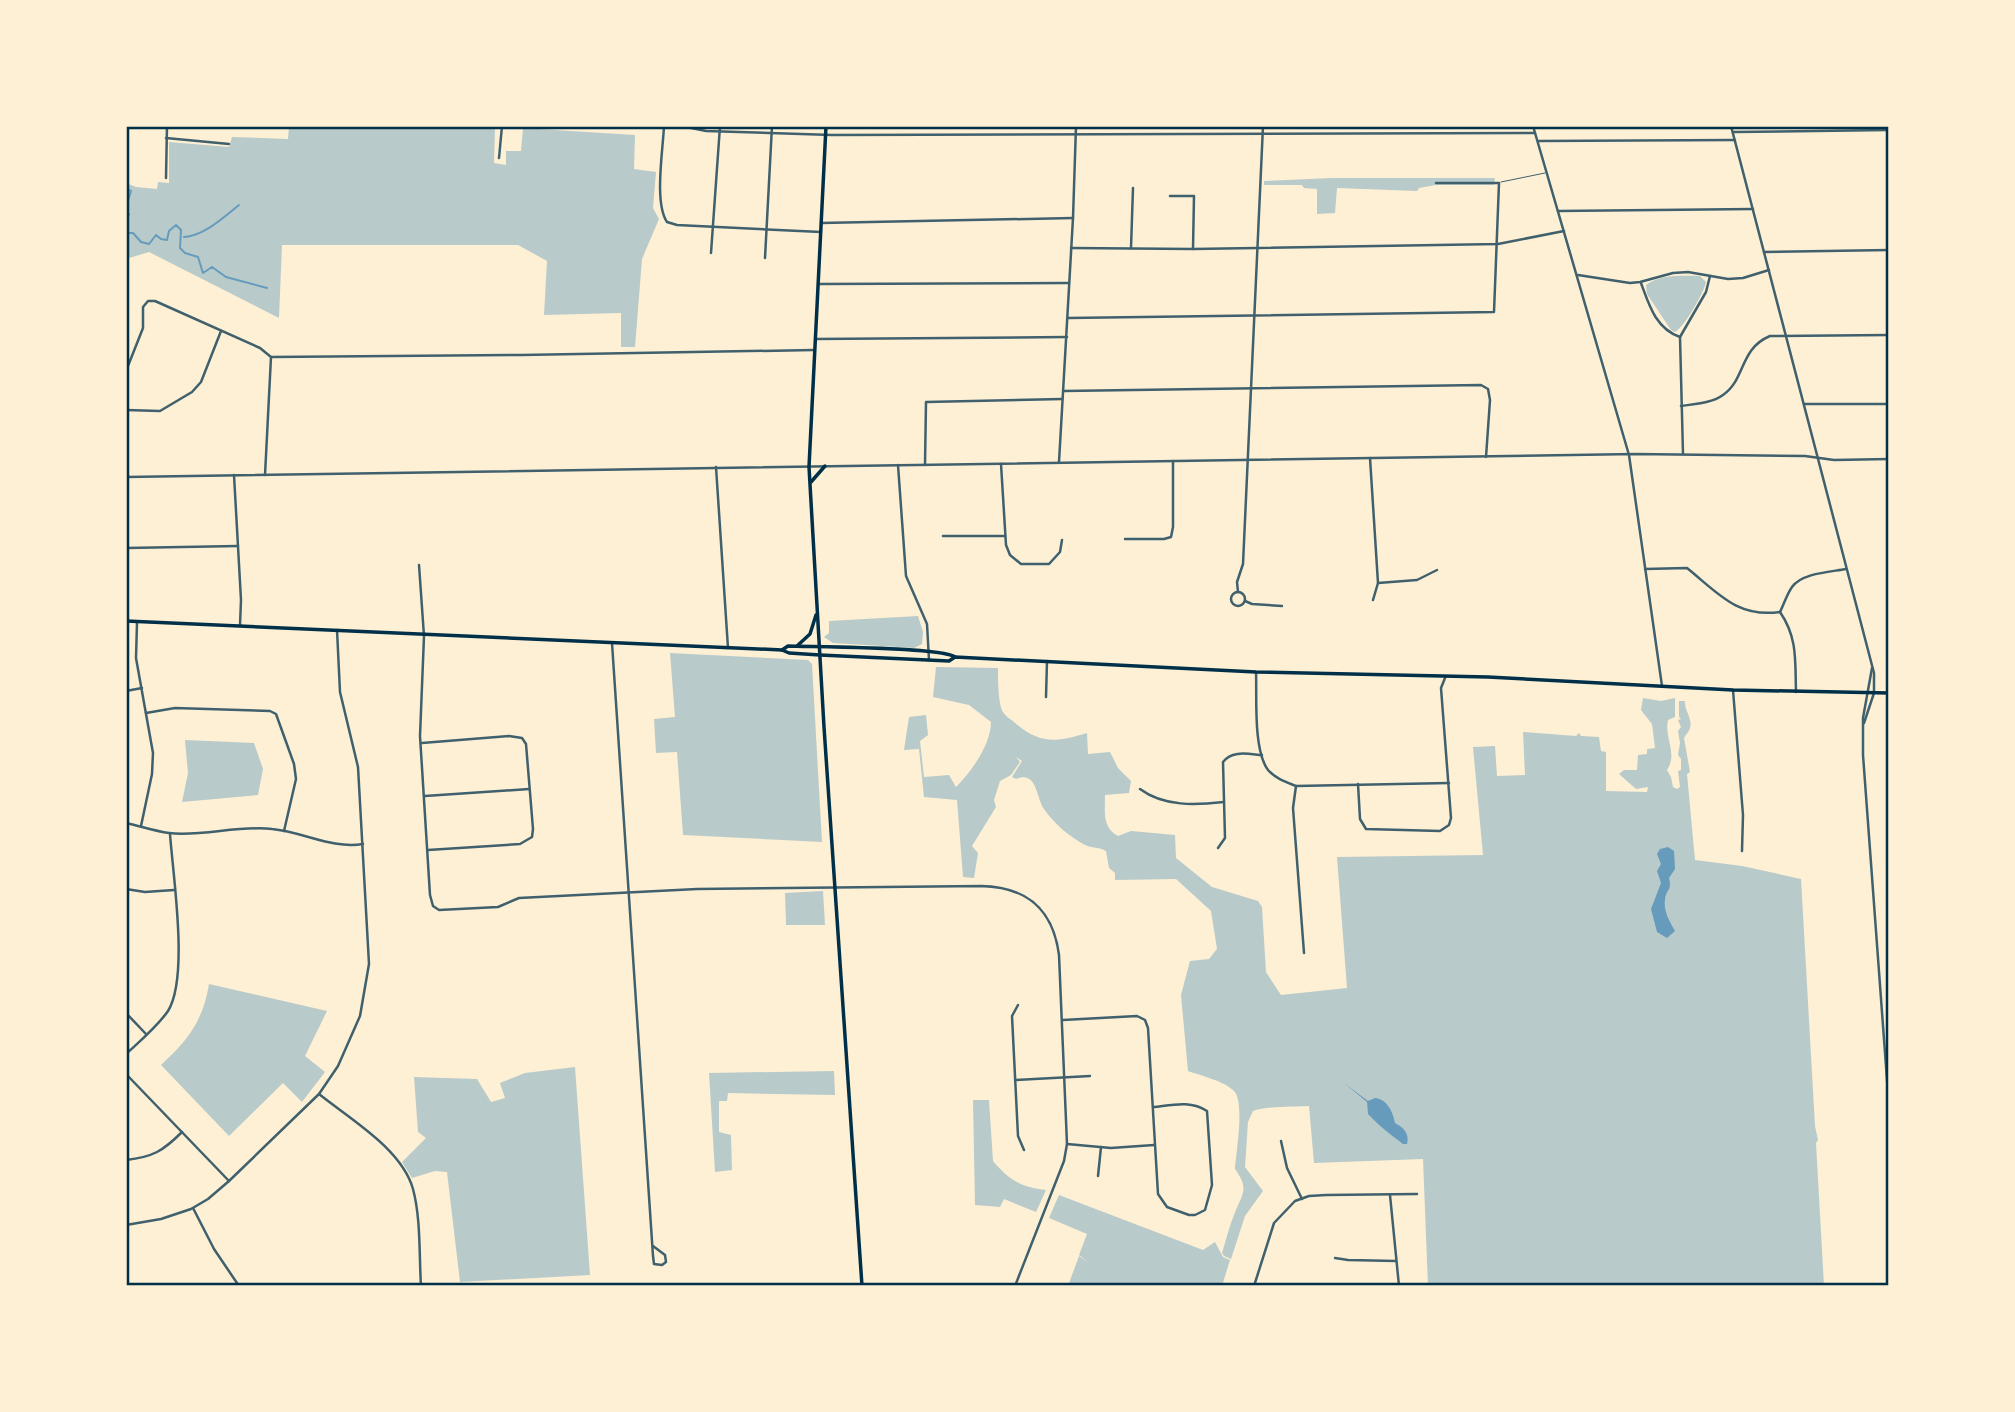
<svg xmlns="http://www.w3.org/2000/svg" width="2015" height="1412" viewBox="0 0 2015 1412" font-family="Commissioner,sans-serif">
	<rect width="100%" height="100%" fill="#fdf0d5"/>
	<g fill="#b9caca">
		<path d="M289,126L495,127L494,163L506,165V151H521L523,128L635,135L634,169L656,172L653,208L659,219L642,259L635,347H621V313L544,315L547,261L518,245H282L279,318L149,252L126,259V183L136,187L157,189L158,182L169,183V142L229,147L232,137L288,139Z"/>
		<path d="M1332,178H1495L1494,185H1436L1419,188L1417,191L1337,188L1335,213L1317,214V189L1304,188L1302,185H1264V181Z"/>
		<path d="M1700,276L1706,282C1704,293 1684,327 1675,332L1671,330L1647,294L1646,285C1661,274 1683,276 1700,276Z"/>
		<path d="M918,616L923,632L922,644L914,648L833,643L824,637L829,633V621Z"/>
		<path d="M670,653L808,660L812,664L822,842L683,835L677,752L656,753L654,719L675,717Z"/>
		<path d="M936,667L998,668C998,678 998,704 1003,712C1005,716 1012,720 1015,723C1041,745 1056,742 1087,733L1088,754L1110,752L1118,768L1131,781L1129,793L1105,795C1105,812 1102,827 1118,836L1131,831L1175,835L1176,858L1212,887L1258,901L1262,907L1266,972L1281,995L1347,988L1337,857L1483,855L1473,747L1495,746L1497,776L1525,775L1523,732L1576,736L1579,733L1581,736L1599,737L1601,751L1606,752V791L1647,792L1648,787L1636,789L1619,774L1624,770H1637L1638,755L1647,754V749L1655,748L1652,724L1641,710L1643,698L1661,701L1675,698V717L1668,720C1664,738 1678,753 1667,770L1671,777L1673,787L1677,789L1680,787L1678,771L1681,770V759L1678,755L1680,743L1678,731L1681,727L1678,720L1681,719L1679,717V701H1685C1684,710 1693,719 1690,728C1689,732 1686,734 1684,738L1690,772L1687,774L1695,860L1742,866L1801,879L1815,1126L1818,1140L1816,1143L1824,1286H1428L1423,1159L1314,1163L1309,1106C1294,1107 1265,1106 1253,1111L1248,1122L1245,1167L1263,1191L1245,1216L1231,1259L1224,1256L1222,1253C1226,1240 1229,1227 1234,1215C1242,1194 1250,1190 1235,1169C1236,1153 1245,1102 1234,1091C1224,1081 1202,1076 1188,1071L1181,995L1190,961L1209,959L1217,949L1211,911L1176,879L1115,880V873L1109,868L1106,851C1099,847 1092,848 1085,845C1070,837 1054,824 1044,809C1036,797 1037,770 1016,779L1012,777L1022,761L1016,757L1020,762L1011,775L1000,781L994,800L996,807L972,846L978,853L974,878L963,877L957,800L924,797L919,749L904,750L909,717L926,715L928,735L920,741L924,777L949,775L956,787C972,771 991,744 991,722L969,705L933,697Z"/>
		<path d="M185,740L254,743L263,769L258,795L182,802L188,773Z"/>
		<path d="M823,891L825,925H786L785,893Z"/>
		<path d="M209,984L327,1011L305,1056L325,1072L302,1102L283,1083L229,1136L161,1065C188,1040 203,1021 209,984Z"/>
		<path d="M575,1067L590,1275L460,1282L447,1172L435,1171L412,1178L402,1162L426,1138L418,1132L414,1077L477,1079L491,1102L505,1098L500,1083L525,1073Z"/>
		<path d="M834,1071L835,1095L728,1093L727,1101H719V1132L731,1135L732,1170L715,1172L709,1073Z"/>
		<path d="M973,1100H989L993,1161C1009,1180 1022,1188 1046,1190L1036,1212L1004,1199L1000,1207L975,1205Z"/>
		<path d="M1059,1195L1203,1250L1215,1242L1223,1257L1230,1260L1222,1286H1068L1079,1256L1089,1263L1079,1255L1087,1234L1049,1218Z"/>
	</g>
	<g fill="#669bbc">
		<path d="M1668,847L1674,851L1675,869L1669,878C1672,891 1667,888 1665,899C1663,911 1670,922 1675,931L1667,938L1657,932L1651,909L1661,883L1657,871L1661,864L1657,854L1660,849Z"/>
		<path d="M1344,1083L1368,1101L1375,1098C1387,1099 1393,1112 1395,1123C1403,1127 1410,1134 1407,1144H1403C1391,1135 1378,1125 1368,1114L1367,1102Z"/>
	</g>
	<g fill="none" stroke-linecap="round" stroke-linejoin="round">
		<g stroke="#669bbc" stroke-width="2">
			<path d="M126,188L131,191L126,207"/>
			<path d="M126,213L129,214L126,223"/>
			<path d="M126,233H133L141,242L149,244L156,235L161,239L167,240L169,231L176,225L181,230L180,248L185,253L198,257L203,273L212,267L226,277L267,288"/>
			<path d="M184,237C204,236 224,217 239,205"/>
		</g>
		<path stroke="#3f606c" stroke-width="1" d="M1501,182L1545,173"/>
		<g stroke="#3f606c" stroke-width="2.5">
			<path d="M664,126C663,150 654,203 667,222L677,225L821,232"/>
			<path d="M166,138L229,144"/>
			<path d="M499,158L502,126"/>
			<path d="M166,178L167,126"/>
			<path d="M1170,196H1194L1193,249"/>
			<path d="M1558,211L1753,209"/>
			<path d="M821,223L1073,218"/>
			<path d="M1071,248L1193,249L1498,244L1564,231"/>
			<path d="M1131,248L1133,188"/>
			<path d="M1764,252L1889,250"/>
			<path d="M711,253L720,126"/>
			<path d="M765,258L772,126"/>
			<path d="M1578,275L1630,283L1640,282L1673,273L1688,272L1728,279L1743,278L1769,270"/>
			<path d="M1641,283C1649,305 1656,329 1680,337"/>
			<path d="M818,284L1069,283"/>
			<path d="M1068,318L1494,312L1499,183H1436"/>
			<path d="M815,339L1067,337"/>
			<path d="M126,371L143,328V307L148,301H155L260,348L271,357L521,355L814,350"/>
			<path d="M1064,391L1481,385L1488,389L1490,400L1486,457"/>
			<path d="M1804,404H1889"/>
			<path d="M1681,406C1695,404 1712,403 1723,395C1746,379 1739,349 1770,336L1889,335"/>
			<path d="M126,410L160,411L192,392L201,382L221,331"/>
			<path d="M1683,454L1680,337L1706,292L1710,276"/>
			<path d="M1370,458L1378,583L1373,600"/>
			<path d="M1059,462L1073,218L1076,126"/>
			<path d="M1001,464L1006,545L1010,555L1021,564H1049L1060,552L1062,540"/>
			<path d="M898,465L906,576L927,624L929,660"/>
			<path d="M925,465L926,402L1062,399"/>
			<path d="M716,467L728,648"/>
			<path d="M234,475L241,600L240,625"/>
			<path d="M265,475L271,357"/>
			<path d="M943,536H1005"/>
			<path d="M1125,539H1164L1171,537L1173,527V461"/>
			<path d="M126,548L238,546"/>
			<path d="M419,565L424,636L420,736L430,895L433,906L439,910L498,907L519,898L697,889L981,886C1027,887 1053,909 1059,955L1067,1144L1064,1161L1015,1286"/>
			<path d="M1645,569L1687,568C1718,593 1737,618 1780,612"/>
			<path d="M1378,583L1417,580L1437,570"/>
			<path d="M1238,592L1237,582L1243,564L1263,126"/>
			<circle cx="1238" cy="599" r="7"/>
			<path d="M1245,601L1252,604L1282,606"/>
			<path d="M1780,612C1784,604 1787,594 1792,587C1802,573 1830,572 1846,569"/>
			<path d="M1780,612C1798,638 1795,662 1796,692"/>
			<path d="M137,623L136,658L153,753L152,774L141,826"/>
			<path d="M612,643L653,1256L654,1264L662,1265L666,1262L665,1255L653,1246"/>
			<path d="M1256,672C1257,697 1253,750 1268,770C1276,779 1286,782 1296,786L1449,783"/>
			<path d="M1733,690L1743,815L1742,851"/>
			<path d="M126,691L142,688"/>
			<path d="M1046,697L1047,661"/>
			<path d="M146,713L175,708L270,711L276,714L294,764L296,779L284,831"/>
			<path d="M422,743L509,736L522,738L526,744L533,829L532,837L520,844L428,850"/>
			<path d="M1358,784L1360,819L1366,829L1440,831L1449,825L1451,818L1441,688L1445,678"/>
			<path d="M1296,786L1293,808L1304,953"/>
			<path d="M1140,789C1164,807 1196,805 1224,802"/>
			<path d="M425,796L529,789"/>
			<path d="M1218,848L1225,838L1223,762C1232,750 1248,754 1262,755"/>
			<path d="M126,889L145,892L174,890"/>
			<path d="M1018,1005L1012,1016L1018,1136L1024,1150"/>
			<path d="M126,1013L146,1034"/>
			<path d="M1063,1020L1137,1016L1145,1020L1148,1028L1158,1194L1167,1207L1189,1215H1195L1205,1210L1212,1185L1207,1111C1191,1100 1172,1105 1154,1107"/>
			<path d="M126,1054C140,1041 157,1027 168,1011C189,977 173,876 170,834"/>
			<path d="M126,1074L229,1181"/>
			<path d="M1015,1080L1090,1076"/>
			<path d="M319,1094C350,1119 402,1149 413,1189C421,1219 419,1255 421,1286"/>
			<path d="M1281,1141L1287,1168L1302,1199"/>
			<path d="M1067,1144L1111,1148L1154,1145"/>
			<path d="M126,1160C153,1157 163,1151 182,1132"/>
			<path d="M1098,1176L1101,1147"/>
			<path d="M1390,1195L1399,1286"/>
			<path d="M1335,1258L1348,1260L1396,1261"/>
			<path d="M1254,1286L1274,1223L1295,1201L1309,1196L1326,1195L1417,1194"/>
		</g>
		<g stroke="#3f606c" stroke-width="2.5">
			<path d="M681,126L706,131L832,135L1535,133"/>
			<path d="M1533,126L1629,455L1662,686"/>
			<path d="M1731,126L1874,673V693L1864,723"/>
			<path d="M1733,132L1889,130"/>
			<path d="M1539,141L1735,140"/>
			<path d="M126,477L1635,454L1805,456L1834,460L1889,459"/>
			<path d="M1872,668L1863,718V755L1889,1107"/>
			<path d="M126,823C140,826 154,831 169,833C201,837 239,825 272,829C304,832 331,849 363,844"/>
			<path d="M193,1208L214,1249L239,1286"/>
			<path d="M126,1225L161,1219L191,1209L208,1199L229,1181L319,1094L338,1066L360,1016L369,964L358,767L340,692L337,630"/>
		</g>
		<g stroke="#003049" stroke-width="3.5">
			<path d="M826,126L809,467L824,727L862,1286"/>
			<path d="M811,482L825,466"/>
			<path d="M126,621L782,650L789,653L820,655L949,661L955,657L1256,672L1488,677L1733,690L1889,693"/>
			<path d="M797,646L810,634L816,615"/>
			<path d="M782,650L788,646C814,647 942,647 955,657"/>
		</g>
	</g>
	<rect width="2015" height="1412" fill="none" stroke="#fdf0d5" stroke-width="256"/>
	<rect x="128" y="128" width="1759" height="1156" fill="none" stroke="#003049" stroke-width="2.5"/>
</svg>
